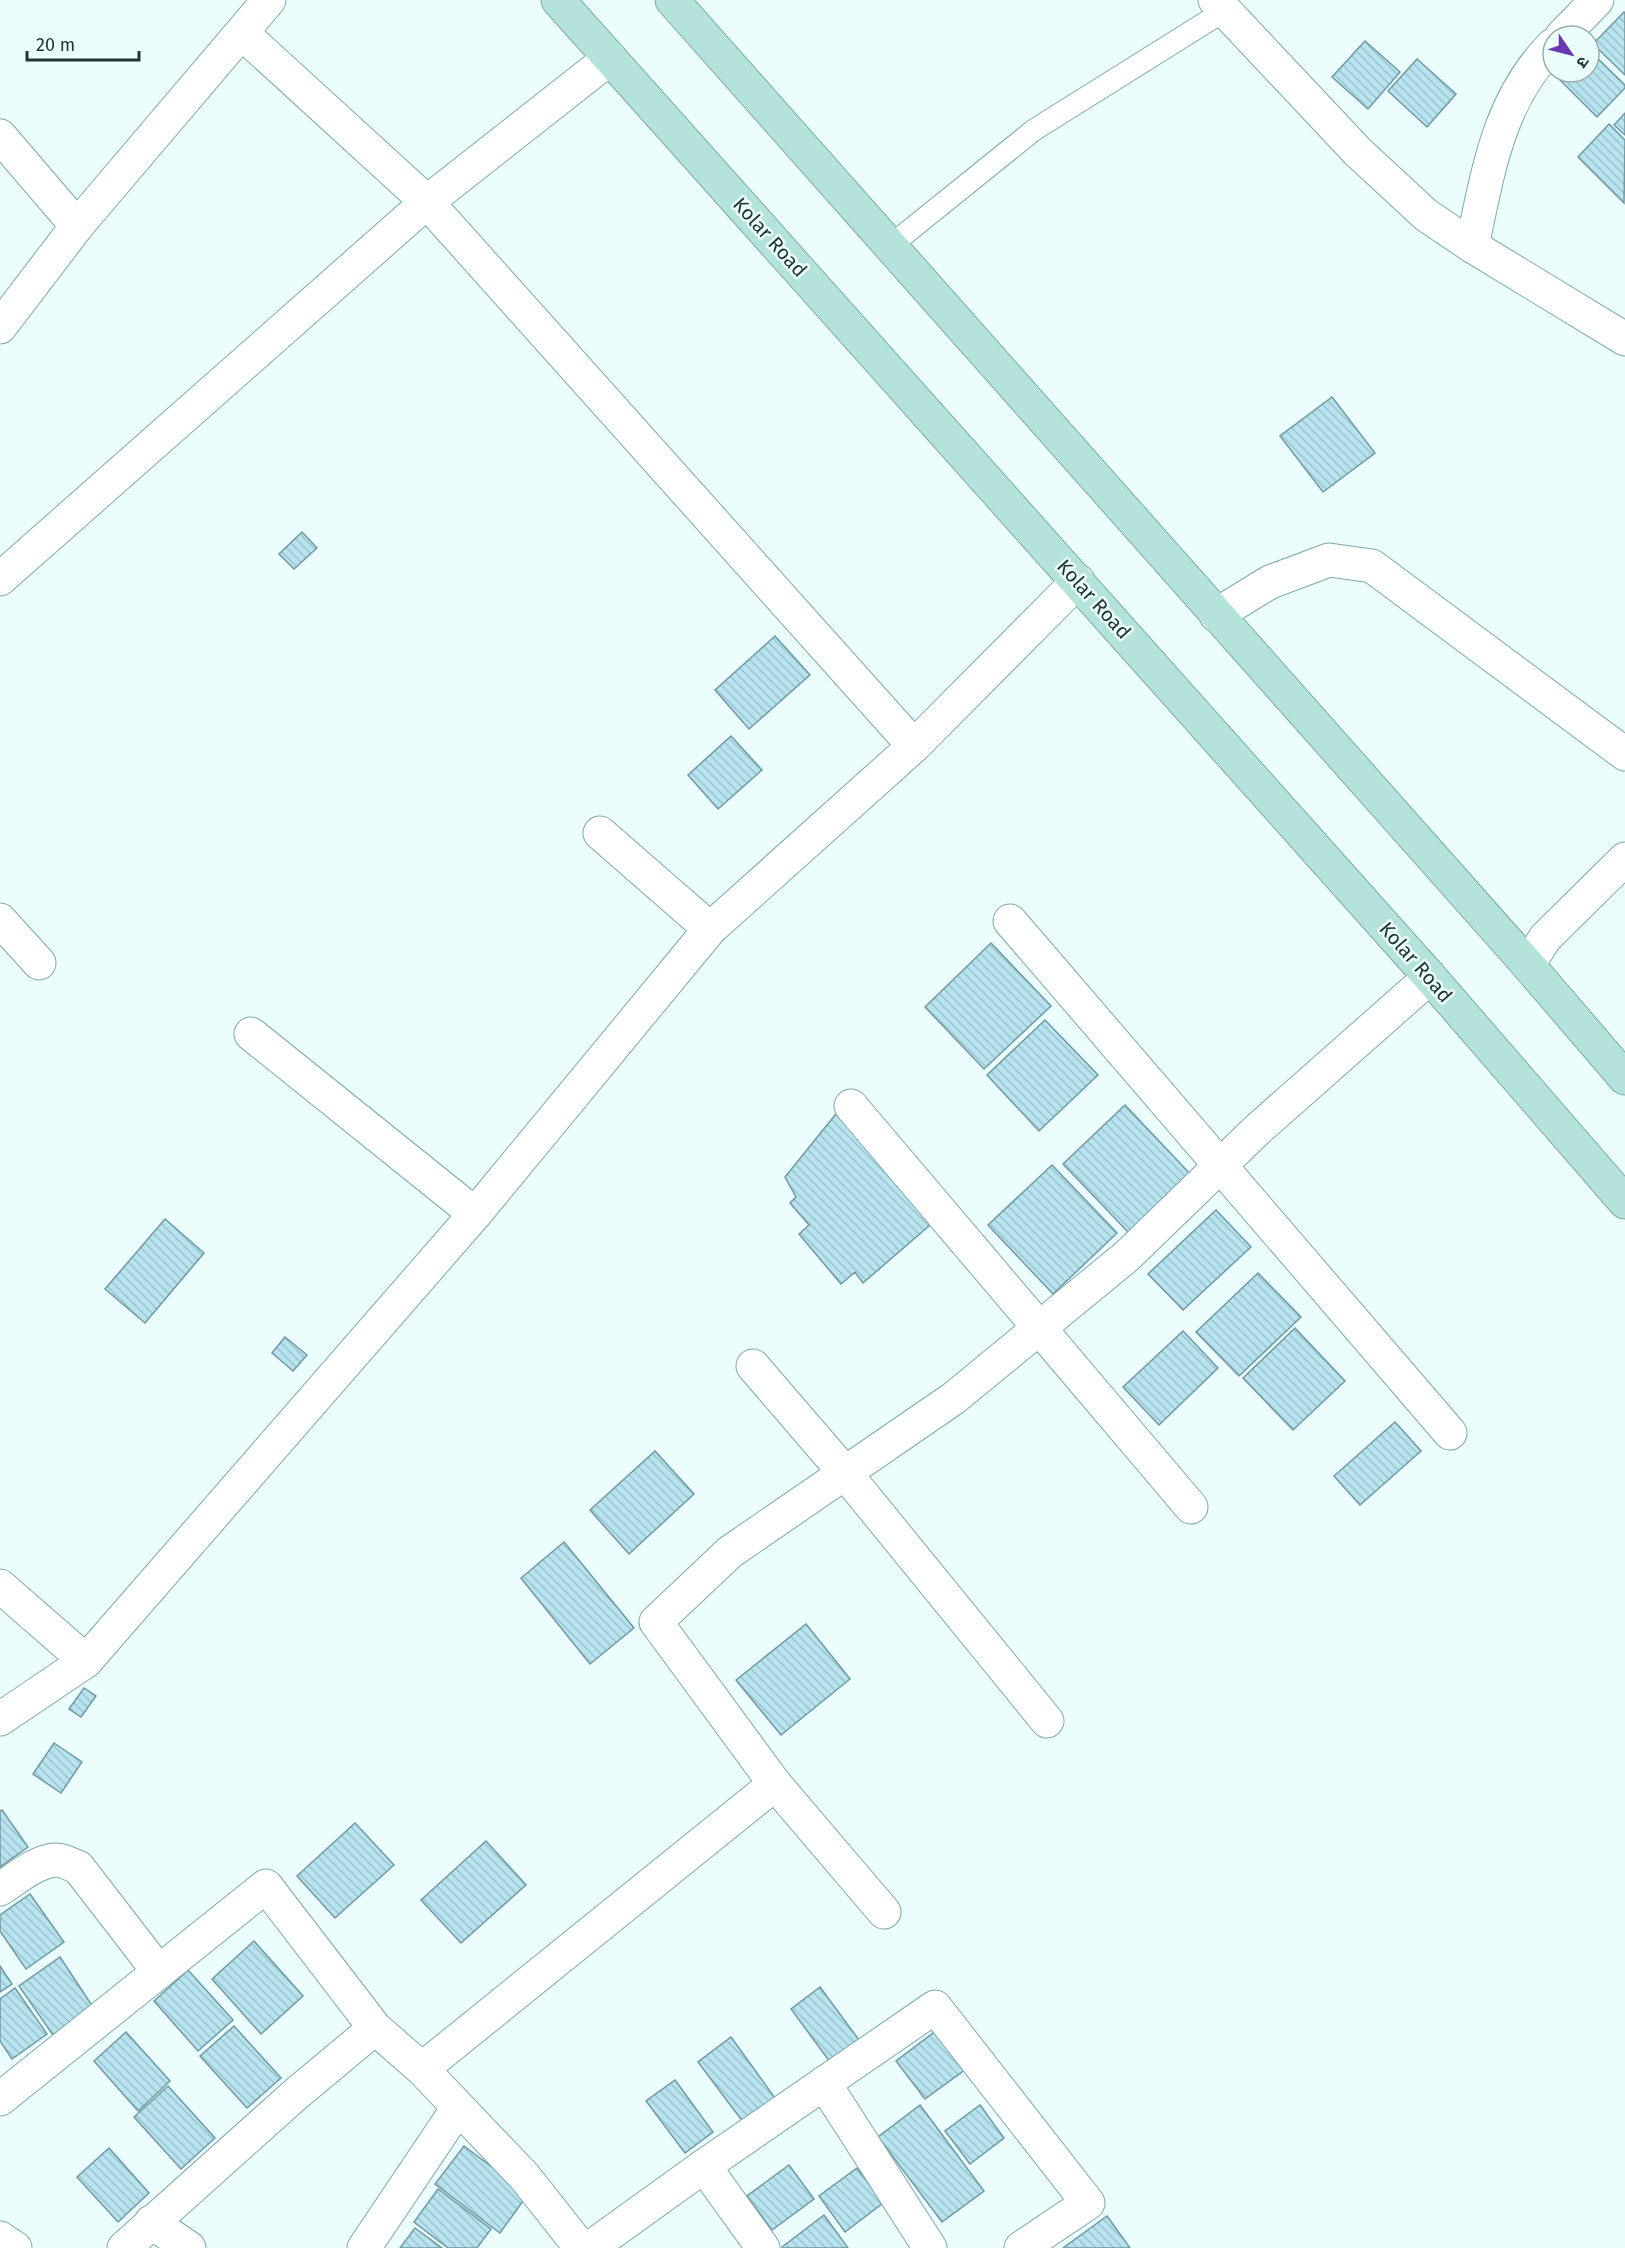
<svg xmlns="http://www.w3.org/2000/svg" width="1625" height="2248" viewBox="0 0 1625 2248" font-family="'Fira Sans','Noto Sans Devanagari',sans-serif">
	<defs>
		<pattern id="building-back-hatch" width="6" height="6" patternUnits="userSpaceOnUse" patternTransform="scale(1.5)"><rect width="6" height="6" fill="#b7e3ef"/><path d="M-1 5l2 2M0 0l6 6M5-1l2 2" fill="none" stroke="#9dc3ce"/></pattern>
	</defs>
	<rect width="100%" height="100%" fill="#ebfefd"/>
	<g fill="url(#building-back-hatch)" stroke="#6f99a3" stroke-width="1.5">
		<path d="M1624,12L1625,14V75L1593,44Z"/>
		<path d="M1365,41L1400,72L1368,109L1332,77Z"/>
		<path d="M1589,50L1625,85V88L1597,117L1549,69L1553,65V72H1589Z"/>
		<path d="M1417,59L1456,94L1427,127L1388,91Z"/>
		<path d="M1625,113V135L1614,125Z"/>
		<path d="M1609,124L1625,140L1624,203L1578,157Z"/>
		<path d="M1332,397L1375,453L1323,492L1280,436Z"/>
		<path d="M302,532L317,548L294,569L279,554Z"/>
		<path d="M775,636L810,675L749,729L715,690Z"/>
		<path d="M731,736L762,770L718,809L688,775Z"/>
		<path d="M991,943L1051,1006L984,1069L925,1007Z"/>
		<path d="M1045,1020L1098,1075L1039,1131L987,1075Z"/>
		<path d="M1125,1105L1192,1176L1130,1234L1063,1164Z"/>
		<path d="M840,1109L937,1219L863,1283L855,1272L841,1284L799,1234L809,1225L790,1203L796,1197L785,1177Z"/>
		<path d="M1052,1165L1117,1233L1053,1294L988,1225Z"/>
		<path d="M1216,1210L1251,1247L1183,1310L1148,1274Z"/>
		<path d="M165,1219L204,1253L145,1323L105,1289Z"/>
		<path d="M1258,1273L1301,1317L1239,1376L1196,1332Z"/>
		<path d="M1295,1328L1345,1381L1293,1430L1243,1378Z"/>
		<path d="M1183,1331L1218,1368L1159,1425L1123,1387Z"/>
		<path d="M285,1337L307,1355L293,1371L272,1353Z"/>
		<path d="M1395,1422L1421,1451L1360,1505L1334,1476Z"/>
		<path d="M655,1451L694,1494L629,1554L590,1510Z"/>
		<path d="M564,1542L634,1628L590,1664L521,1578Z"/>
		<path d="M806,1624L850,1679L781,1735L736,1680Z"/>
		<path d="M84,1688L96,1696L81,1717L69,1709Z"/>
		<path d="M54,1743L82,1762L61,1793L33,1774Z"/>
		<path d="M2,1810L28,1847L0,1867V1811Z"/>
		<path d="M355,1823L394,1865L335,1918L297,1876Z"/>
		<path d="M486,1841L526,1885L461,1943L421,1900Z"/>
		<path d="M30,1894L64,1942L26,1969L0,1931V1915Z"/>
		<path d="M254,1941L303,1996L261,2034L212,1979Z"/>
		<path d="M60,1957L93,2007L53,2035L19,1986Z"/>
		<path d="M0,1966L12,1984L0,1992Z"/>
		<path d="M188,1970L233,2020L198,2051L154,2001Z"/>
		<path d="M820,1987L859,2040L830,2062L791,2009Z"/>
		<path d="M15,1988L47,2034L12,2059L0,2041V1999Z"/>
		<path d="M234,2026L281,2078L247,2108L200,2056Z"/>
		<path d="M937,2030L966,2069L925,2099L896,2061Z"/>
		<path d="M126,2032L170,2081L138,2111L94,2061Z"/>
		<path d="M731,2037L775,2098L743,2122L698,2062Z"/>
		<path d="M675,2080L713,2132L685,2153L646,2101Z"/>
		<path d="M168,2086L215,2138L181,2169L134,2117Z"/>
		<path d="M920,2105L984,2191L942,2222L878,2137Z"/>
		<path d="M980,2105L1004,2138L970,2164L945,2131Z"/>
		<path d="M464,2146L528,2194L500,2233L435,2184Z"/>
		<path d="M109,2148L149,2193L118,2222L77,2177Z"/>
		<path d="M789,2165L814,2199L772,2230L747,2196Z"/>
		<path d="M857,2168L883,2203L845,2232L819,2196Z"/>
		<path d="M438,2189L491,2229L477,2248H448L414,2222Z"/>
		<path d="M824,2215L848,2248H783L782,2247Z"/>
		<path d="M1107,2216L1130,2248H1063Z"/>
		<path d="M415,2228L442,2248H400Z"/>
	</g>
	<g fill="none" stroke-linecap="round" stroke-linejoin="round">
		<defs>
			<path id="service" d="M890,246L1034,130L1224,11"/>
			<g id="minor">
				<path d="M1215,0L1358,152L1426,215L1472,246L1625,339"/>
				<path d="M242,33L427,202L914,746"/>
				<path d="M1562,36L1597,0"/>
				<path d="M0,136L77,226"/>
				<path d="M1472,246C1488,173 1498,100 1553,45"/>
				<path d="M0,327L77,226L269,0"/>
				<path d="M0,579L427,202L610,58"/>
				<path d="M1216,615L1270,582L1329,560L1372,566L1625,754"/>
				<path d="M600,833L710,929"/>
				<path d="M0,920L39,963"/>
				<path d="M1010,921L1450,1433"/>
				<path d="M1528,965L1545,938L1625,859"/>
				<path d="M251,1034L475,1214"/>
				<path d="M851,1106L1191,1507"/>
				<path d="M753,1366L845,1473L1047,1721"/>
				<path d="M0,1586L86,1661"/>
				<path d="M0,1719L86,1661L475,1214L710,929L914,746L1078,581"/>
				<path d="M0,1889C16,1879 35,1862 55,1860C62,1859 71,1865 78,1867L159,1972"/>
				<path d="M884,1912L775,1784L656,1622L730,1552L954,1398L1127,1256L1257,1130L1430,977"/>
				<path d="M422,2069L775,1784"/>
				<path d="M824,2083L930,2248"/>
				<path d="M0,2099L266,1886L375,2028L422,2069L524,2176L581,2248"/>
				<path d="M704,2166L763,2248"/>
				<path d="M151,2222L189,2248"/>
				<path d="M0,2238L15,2248"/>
				<path d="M124,2248L296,2094L375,2028"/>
				<path d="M364,2248L458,2108"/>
				<path d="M590,2248L704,2166L935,2007L1088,2203L1021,2248"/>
			</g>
			<g id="secondary">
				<path d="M558,0L1430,977L1625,1202"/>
				<path d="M672,0L1528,965L1625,1078"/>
			</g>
		</defs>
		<use href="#service" stroke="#7daaa9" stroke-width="23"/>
		<use href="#minor" stroke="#7daaa9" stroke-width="35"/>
		<use href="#secondary" stroke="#7daaa9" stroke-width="35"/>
		<use href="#service" stroke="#fff" stroke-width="21"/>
		<use href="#minor" stroke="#fff" stroke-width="33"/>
		<use href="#secondary" stroke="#b3e3db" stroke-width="33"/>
	</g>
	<g text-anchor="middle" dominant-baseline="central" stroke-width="5" stroke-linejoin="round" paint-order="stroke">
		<g font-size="20" fill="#223534" stroke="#ebfefd">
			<text transform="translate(770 237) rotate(48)">Kolar Road</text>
			<text transform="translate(1094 599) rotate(48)">Kolar Road</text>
			<text transform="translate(1416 962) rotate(49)">Kolar Road</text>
		</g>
	</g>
	<g transform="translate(1571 54) rotate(125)"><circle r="28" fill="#ebfefd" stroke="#9baead" stroke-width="1.5"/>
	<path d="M0-4.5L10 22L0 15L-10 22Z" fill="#6a38af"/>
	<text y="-9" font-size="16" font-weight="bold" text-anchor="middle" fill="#223534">उ</text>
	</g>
	<path d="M27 51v9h112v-9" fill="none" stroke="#223534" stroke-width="3"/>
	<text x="36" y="51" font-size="18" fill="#223534" stroke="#ebfefd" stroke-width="4.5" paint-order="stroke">20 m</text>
</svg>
